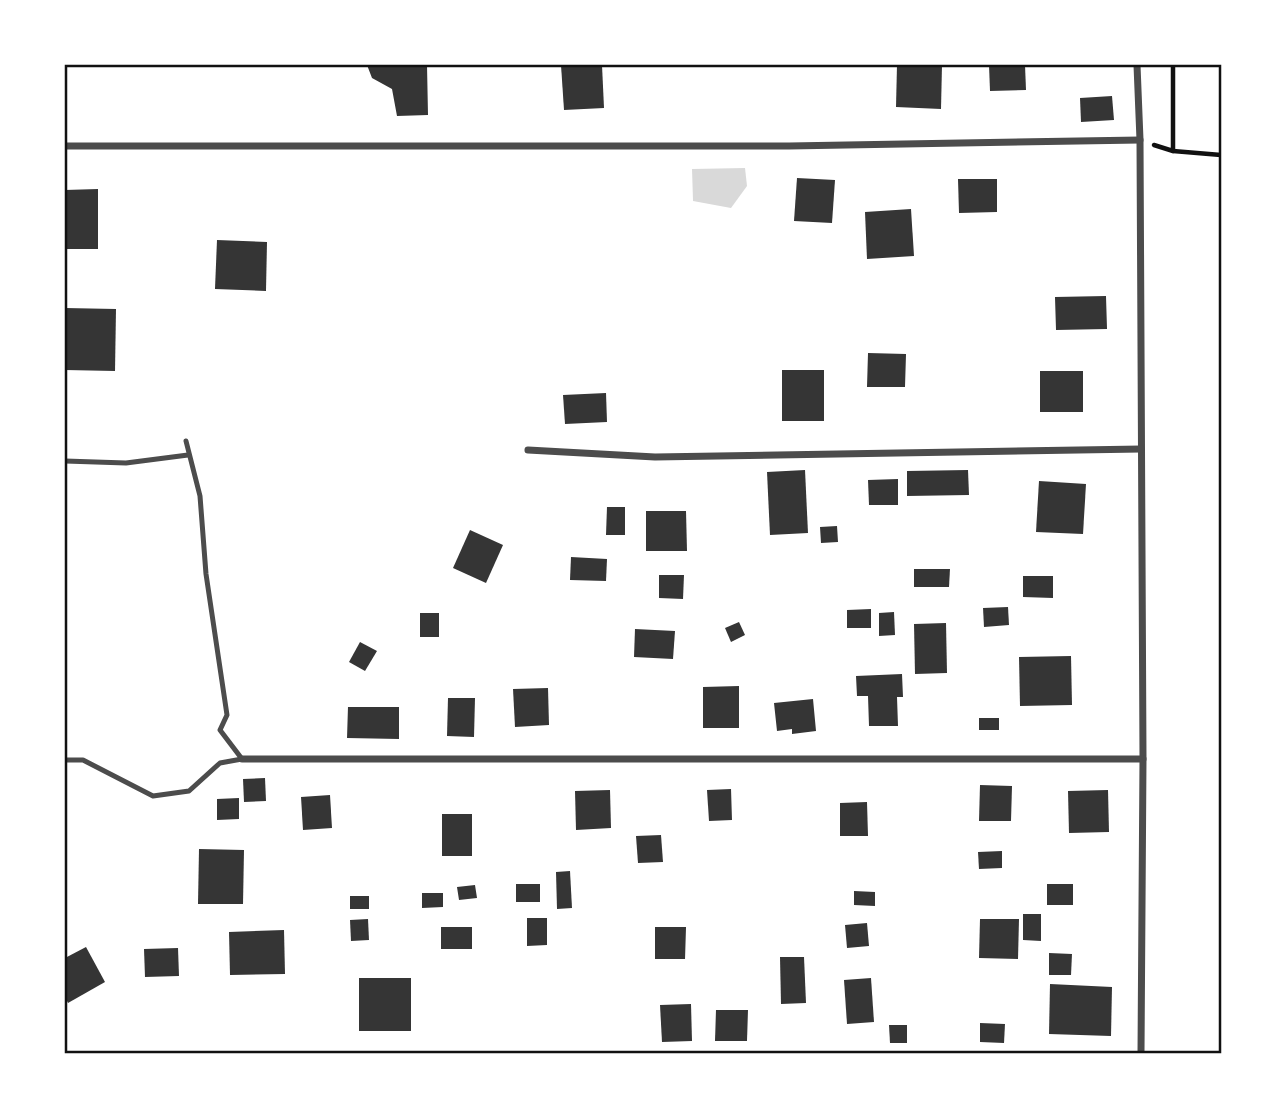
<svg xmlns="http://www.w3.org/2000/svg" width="1286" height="1118" viewBox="0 0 1286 1118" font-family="'Open Sans',sans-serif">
	<rect width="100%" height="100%" fill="#fff"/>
	<path fill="#d9d9d9" d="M745,168L747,186L731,208L693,201L692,169Z"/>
	<g fill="#353535">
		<path d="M367,65H427L428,115L397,116L392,89L372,78Z"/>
		<path d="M561,65H602L604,108L564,110Z"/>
		<path d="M897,65H942L941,109L896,107Z"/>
		<path d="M989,65H1025L1026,90L990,91Z"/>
		<path d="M1112,96L1114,120L1081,122L1080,98Z"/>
		<path d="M797,178L835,180L832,223L794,221Z"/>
		<path d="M958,179H997V212L959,213Z"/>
		<path d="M98,189V249H65V190Z"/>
		<path d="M911,209L914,256L867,259L865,212Z"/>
		<path d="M217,240L267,242L266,291L215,289Z"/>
		<path d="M1106,296L1107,329L1056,330L1055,297Z"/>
		<path d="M65,308L116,309L115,371L65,370Z"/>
		<path d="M868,353L906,354L905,387H867Z"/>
		<rect x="782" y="370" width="42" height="51"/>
		<rect x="1040" y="371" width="43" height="41"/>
		<path d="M606,393L607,422L565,424L563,395Z"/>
		<path d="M805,470L808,533L770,535L767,472Z"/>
		<path d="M968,470L969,495L907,496V471Z"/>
		<path d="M898,479V505H869L868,480Z"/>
		<path d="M1039,481L1086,484L1083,534L1036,532Z"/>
		<path d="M607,507H625V535H606Z"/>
		<path d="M646,511H686L687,551H646Z"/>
		<path d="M837,526L838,542L821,543L820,527Z"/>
		<path d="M470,530L503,545L486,583L453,568Z"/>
		<path d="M571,557L607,559L606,581L570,580Z"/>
		<path d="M914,569H950L949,587H914Z"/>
		<path d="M659,575H684L683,599L659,598Z"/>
		<path d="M1023,576H1053V598L1023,597Z"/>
		<path d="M1008,607L1009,625L984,627L983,608Z"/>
		<path d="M871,609V628H847V610Z"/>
		<path d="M894,612L895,635L879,636V613Z"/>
		<rect x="420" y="613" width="19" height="24"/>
		<path d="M739,622L745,635L731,642L725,628Z"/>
		<path d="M946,623L947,673L915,674L914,624Z"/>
		<path d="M635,629L675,631L673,659L634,657Z"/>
		<path d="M360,642L377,651L365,671L349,662Z"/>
		<path d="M1071,656L1072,705L1020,706L1019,657Z"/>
		<path d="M902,674L903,697H897L898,726H869L868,696H857L856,676Z"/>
		<path d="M739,686V728H703V687Z"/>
		<path d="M548,688L549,725L515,727L513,689Z"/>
		<path d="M448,698H475L474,737L447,736Z"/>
		<path d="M813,699L816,731L792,734V729L777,731L774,703Z"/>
		<path d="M348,707H399V739L347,738Z"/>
		<rect x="979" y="718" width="20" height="12"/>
		<path d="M265,778L266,801L244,802L243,779Z"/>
		<path d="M980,785L1012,786L1011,821H979Z"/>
		<path d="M731,789L732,820L709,821L707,790Z"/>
		<path d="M610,790L611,828L576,830L575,791Z"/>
		<path d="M1108,790L1109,832L1069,833L1068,791Z"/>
		<path d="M330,795L332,828L303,830L301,797Z"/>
		<path d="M239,798V819L217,820V799Z"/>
		<path d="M867,802L868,836H840V803Z"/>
		<rect x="442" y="814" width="30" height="42"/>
		<path d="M661,835L663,862L638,863L636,836Z"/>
		<path d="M199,849L244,850L243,904H198Z"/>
		<path d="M1002,851V868L979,869L978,852Z"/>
		<path d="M570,871L572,908L557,909L556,872Z"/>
		<rect x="516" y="884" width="24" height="18"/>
		<rect x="1047" y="884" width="26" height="21"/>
		<path d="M475,885L477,898L459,900L457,887Z"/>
		<path d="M854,891L875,892V906L854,905Z"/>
		<path d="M422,893H443V907L422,908Z"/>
		<rect x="350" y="896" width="19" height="13"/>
		<path d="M1023,914H1041V941L1023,940Z"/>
		<path d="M527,918H547V945L527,946Z"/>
		<path d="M368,919L369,940L351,941L350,920Z"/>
		<path d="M980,919H1019L1018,959L979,958Z"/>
		<path d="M867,923L869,946L847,948L845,925Z"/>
		<rect x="441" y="927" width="31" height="22"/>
		<path d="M655,927H686L685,959H655Z"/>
		<path d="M284,930L285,974L230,975L229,932Z"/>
		<path d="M86,947L105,982L68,1003L65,997V958Z"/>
		<path d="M178,948L179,976L145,977L144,949Z"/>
		<path d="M1049,953L1072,954L1071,975H1049Z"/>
		<path d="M780,957H804L806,1003L781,1004Z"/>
		<rect x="359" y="978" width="52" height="53"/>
		<path d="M871,978L874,1022L847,1024L844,980Z"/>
		<path d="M1050,984L1112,987L1111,1036L1049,1034Z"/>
		<path d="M691,1004L692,1041L662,1042L660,1005Z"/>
		<path d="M716,1010H748L747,1041H715Z"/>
		<path d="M980,1023L1005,1024L1004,1043L980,1042Z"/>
		<path d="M889,1025H907V1043H890Z"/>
	</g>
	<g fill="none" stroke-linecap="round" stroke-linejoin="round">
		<g stroke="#111" stroke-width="4.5">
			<path d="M1154,145L1173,151V65"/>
			<path d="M1173,151L1221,155"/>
		</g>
		<g stroke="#4c4c4c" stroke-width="5">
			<path d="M65,461L126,463L188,455"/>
			<path d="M65,760H83L153,796L189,791L220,763L242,759L220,730L227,715L206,574L200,496L186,441"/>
		</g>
		<g stroke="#4c4c4c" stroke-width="7">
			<path d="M1137,65L1140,140L1143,759L1141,1053"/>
			<path d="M65,146H789L1140,140"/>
			<path d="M528,450L655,457L1141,449"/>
			<path d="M242,759H1143"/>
		</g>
	</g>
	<rect width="1286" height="1118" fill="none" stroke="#ffffff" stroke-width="133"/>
	<rect x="66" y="66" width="1154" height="986" fill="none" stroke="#111" stroke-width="2.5"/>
</svg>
